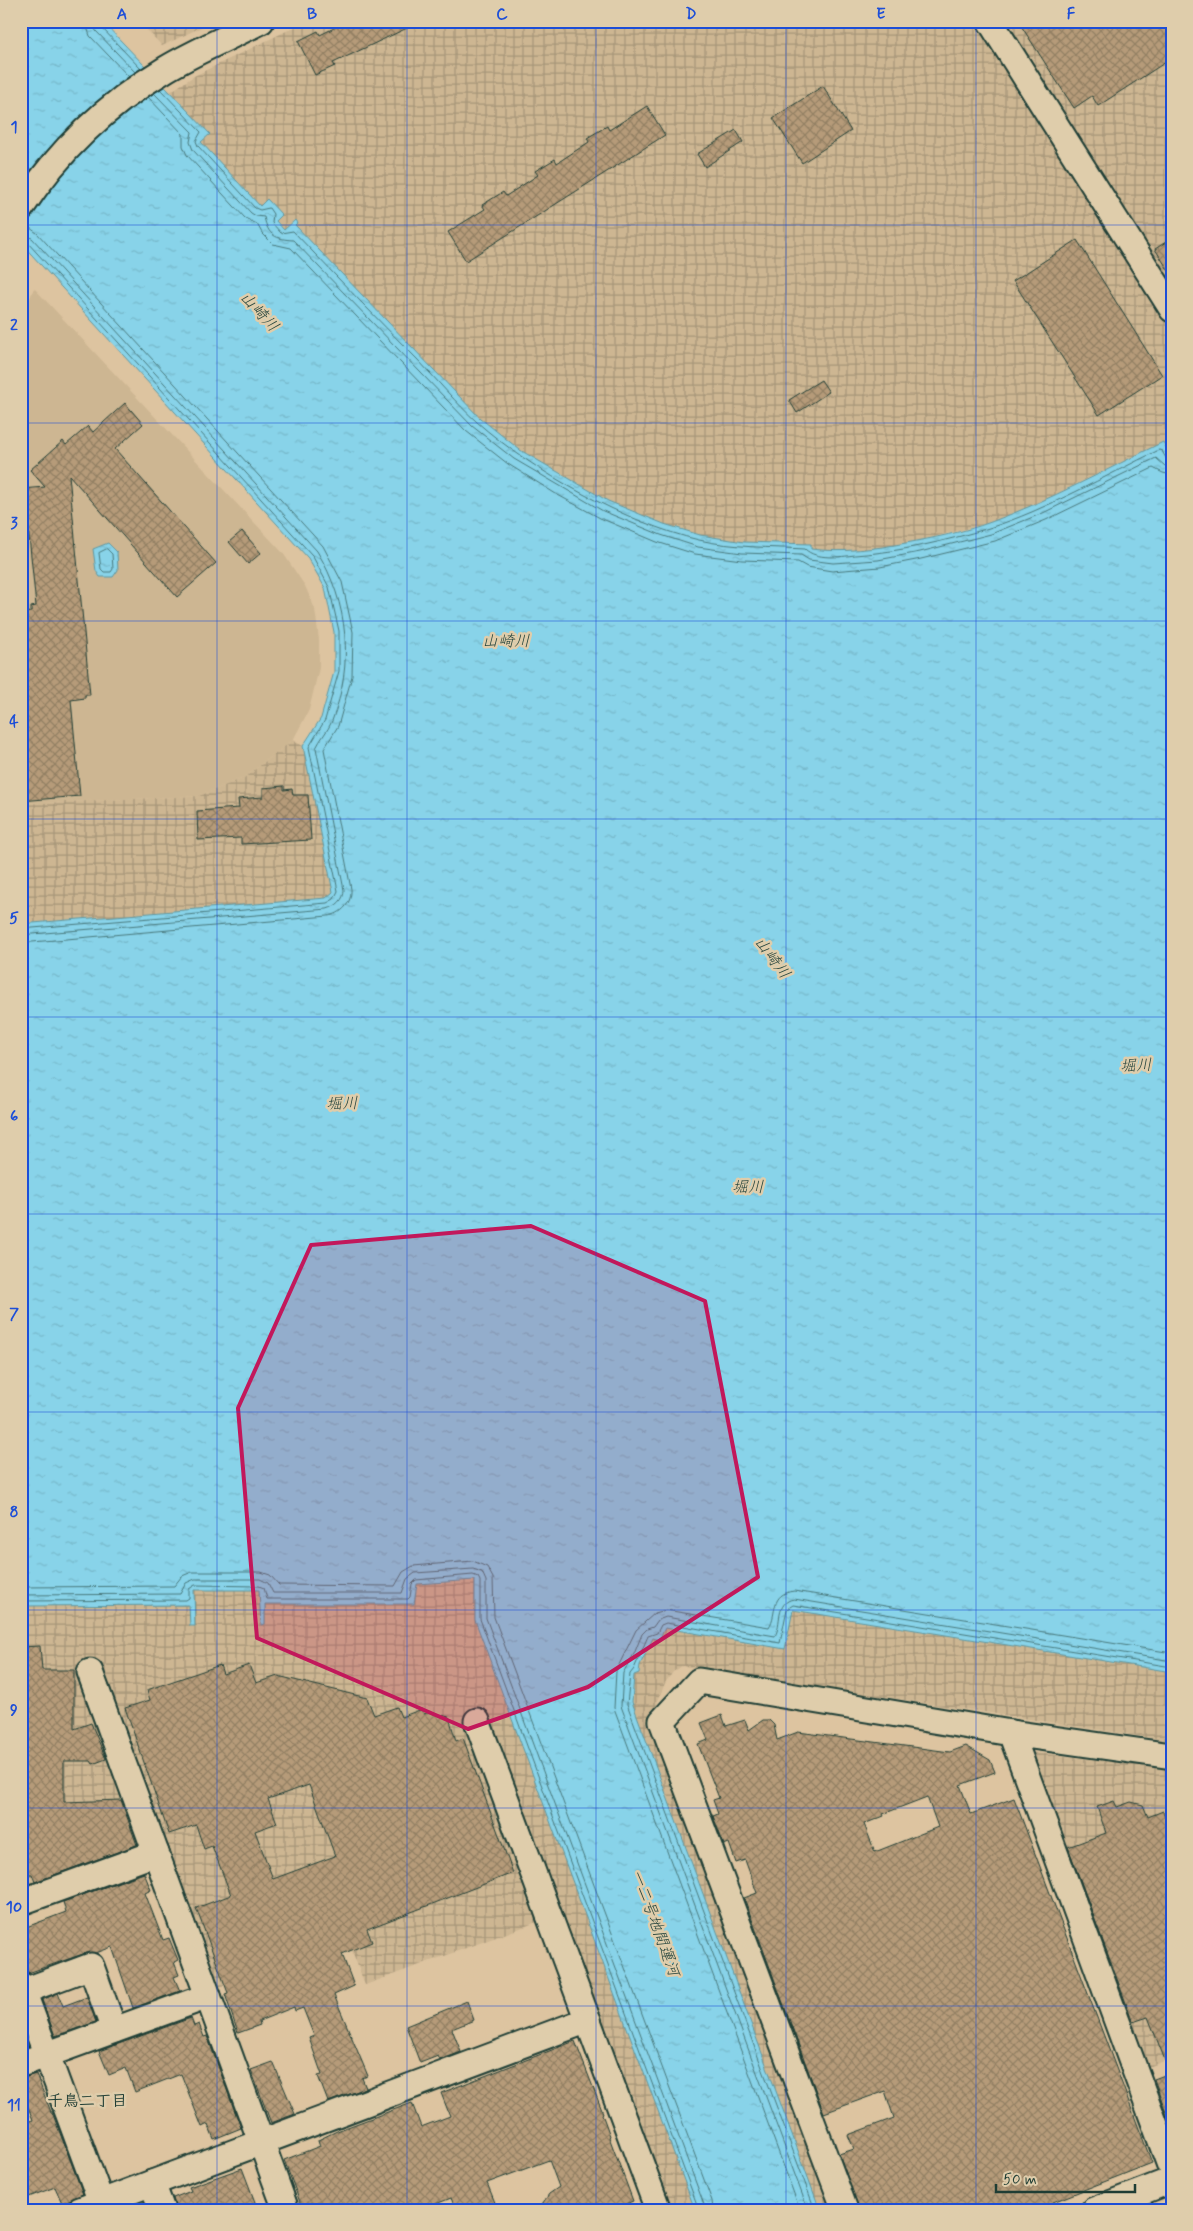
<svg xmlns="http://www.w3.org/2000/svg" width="1193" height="2231" viewBox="0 0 1193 2231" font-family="Mynerve,'Klee One',sans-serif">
	<defs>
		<pattern id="industrial-grid" width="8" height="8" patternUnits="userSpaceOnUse" patternTransform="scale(1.25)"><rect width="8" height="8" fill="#cdb692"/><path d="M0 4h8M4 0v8" fill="none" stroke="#a69578"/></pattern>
		<pattern id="water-ripples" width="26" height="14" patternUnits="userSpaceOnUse" patternTransform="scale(1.25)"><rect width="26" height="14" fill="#88d3e9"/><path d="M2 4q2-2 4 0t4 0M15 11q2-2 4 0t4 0" fill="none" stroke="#75b6c8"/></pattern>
		<pattern id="building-cross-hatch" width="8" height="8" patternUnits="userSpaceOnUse" patternTransform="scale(1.25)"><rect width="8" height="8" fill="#b69b79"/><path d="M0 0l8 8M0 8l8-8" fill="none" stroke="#938064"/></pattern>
	</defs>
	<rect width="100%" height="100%" fill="#ddc4a0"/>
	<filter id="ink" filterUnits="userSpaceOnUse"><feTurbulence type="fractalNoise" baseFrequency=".02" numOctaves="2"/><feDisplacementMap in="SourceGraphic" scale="10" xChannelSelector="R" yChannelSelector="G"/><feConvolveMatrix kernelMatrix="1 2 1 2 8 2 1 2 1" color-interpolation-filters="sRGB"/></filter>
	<g filter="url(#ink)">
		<path fill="#cdb692" d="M34,288L283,553L305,586L315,609L319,640V668L309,710L293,740L244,778L199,796L21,804V320Z"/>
		<g fill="url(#industrial-grid)">
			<path d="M139,21H214L162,46Z"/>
			<path d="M307,21H1172V460L1163,442L1038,503L989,523L917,541L876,549L834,552L811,549V544L744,542L700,535L664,524L608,501L520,450L480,418L294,225V220L284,230L276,220L281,215L267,200L260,206L201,142L209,134L170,92L194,76Z"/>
			<path d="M293,740L303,746L333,892L330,896L326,898L21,924V804L199,796L244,778Z"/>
			<path d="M475,1580V1620L695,2210H671L487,1716L464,1724L537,1922L365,1985L351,1948L338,1943L219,1987L99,1664L76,1672L142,1852L21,1896V1606L189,1605L190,1626H194L193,1590H260L261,1625L265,1624V1604H414L416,1584Z"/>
			<path d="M792,1610L1172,1672V1741L682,1666L673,1672L665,1683L655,1709L658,1723L836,2210H820L632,1702L634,1675L639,1673L640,1665L653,1638L665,1628L785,1649Z"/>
			<path d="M1029,1752L1160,1767L1172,1772V2058L1146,2068Z"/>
		</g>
		<g fill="url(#water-ripples)" stroke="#5e97a1">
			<path d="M21,21H102L210,134L201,142L260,206L267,199L282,215L276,221L284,230L295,220L297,223L295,225L480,418L520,450L608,501L664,524L700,535L744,542L811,544V549C843,553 874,549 906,543C933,538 964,532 991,522C1050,500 1106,470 1163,442L1172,460V1672L793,1610L785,1649L665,1628L659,1640L653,1638L640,1665L639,1673L634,1675L632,1702L820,2210H695L475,1620V1580L417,1584L414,1604H265V1624L261,1625L259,1590H194L195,1626H190L189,1605L21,1606V924L326,898L333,892L303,746L321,718L334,672V632L325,588L308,558L21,243Z"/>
			<path d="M108,543L117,552L118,570L113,577H100L96,571L93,549Z"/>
		</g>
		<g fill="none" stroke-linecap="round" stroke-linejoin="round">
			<g stroke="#49797c" stroke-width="1">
				<path d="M85,21L90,36L129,77"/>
				<path d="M93,21L96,31L135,72"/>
				<path d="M99,21L101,27L141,69"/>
				<path d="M160,89L201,132L196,141L198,146L255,208L260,210L269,208L273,214L272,223L281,233L293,231C334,274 375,317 417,359C437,380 456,403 477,422C532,471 628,524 699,540C734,548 770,547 805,549C816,560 840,557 855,555C900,552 946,541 989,528C1046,510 1105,476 1159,450L1162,451L1167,460L1172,461"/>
				<path d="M154,93L192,132L190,142L193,150L251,213L256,216L264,217C268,236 276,239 293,240L472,426L514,459L603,511L661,535L698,547L742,553L801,555L809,560L833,563L878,560L920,552L991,534L1043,513L1156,458L1165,466L1172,467"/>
				<path d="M148,97L183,134V146L187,155L245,218L257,224L262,233L273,244L291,248L466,431L508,464L556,494L600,518L657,542L695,554L742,560L798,562L807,567L832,571L880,567L921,559L995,541L1046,520L1153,468L1163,473L1172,475"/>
				<path d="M21,226L30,228L37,233L323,546L342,582L353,632L352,676L338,726L324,749L351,889C352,903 342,914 328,916L21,943"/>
				<path d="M21,234L32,238L317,551C349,604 354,664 332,721C328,731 320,739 316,748L344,890C344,900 337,906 327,909L21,935"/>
				<path d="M21,240L27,242L312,555L329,587L339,631V671L325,720L309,747L338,891L334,899L327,903L21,929"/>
				<path d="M107,549L112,554L113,569L111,572H104L101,569L99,553Z"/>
				<path d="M21,1587L174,1586L182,1576L192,1572H261L270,1575L279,1585L395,1586L403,1572L413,1566L473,1561L487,1567L493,1578L494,1617L712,2201L713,2210"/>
				<path d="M21,1595L180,1594L186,1583L195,1579H260L268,1583L273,1593H402L407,1579L415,1573L473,1569L482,1572L486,1581V1618L706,2210"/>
				<path d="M21,1601L186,1600L189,1598V1589L195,1585L259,1586L264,1588L267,1599H408L410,1597L412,1584L416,1580L473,1575L478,1577L480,1581V1619L699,2210"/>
				<path d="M800,2210L614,1708L616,1671L636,1630L655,1613L666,1610L769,1627C778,1613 769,1594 794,1591L1172,1653"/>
				<path d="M808,2210L621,1706L623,1673L634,1654L642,1634L647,1629L653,1627L658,1620L666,1617L775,1636C782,1624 775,1602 794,1599L1172,1661"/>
				<path d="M815,2210L627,1704L630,1674L634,1669L648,1636L657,1633L661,1625L666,1623L780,1643L787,1609L793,1605L1172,1667"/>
			</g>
		</g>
		<g fill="url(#building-cross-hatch)" stroke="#1f3d34" fill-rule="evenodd">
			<path d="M348,21H422L333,63L335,66L315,75L298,41L318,31L320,35Z"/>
			<path d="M1018,21H1172V58L1098,106L1092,96L1074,108Z"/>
			<path d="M823,86L851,131L802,163L773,118Z"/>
			<path d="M647,106L665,135L466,261L448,232L485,209L482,205L503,192L506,196L538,175L535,171L555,159L557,163L589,142L587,138L607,126L609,130Z"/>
			<path d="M736,130L743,142L705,167L697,154Z"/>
			<path d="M1172,238V276L1155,249Z"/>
			<path d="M1077,240L1162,375L1099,415L1013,281Z"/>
			<path d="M821,380L829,392L797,413L789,400Z"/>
			<path d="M125,403L143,424L115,449L216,563L177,597L69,475L90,695H85V698L71,700L80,796L21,801V613L31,612V607L36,606L28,526L21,527V489L45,487L30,470L63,441L66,445L88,426L93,432Z"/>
			<path d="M242,531L261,553L248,564L229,542Z"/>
			<path d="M284,786V790L292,789L293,795H308L311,840L241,844V838L198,840L197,811L239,808L238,799L263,797V788Z"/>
			<path d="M40,1646L42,1670H74V1729L91,1723L106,1759L93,1764L91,1761H64V1802L121,1800L137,1845L35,1882L32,1874H21V1647Z"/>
			<path d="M220,1665L223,1674L249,1665L256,1683L278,1676L367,1698L374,1715L397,1707L401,1717L422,1709L424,1714L429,1712L449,1717L456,1741L463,1738L513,1873L367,1929L372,1942L342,1954L354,1986L334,1995L368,2076L362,2078L366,2088L328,2102L318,2076L322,2075L309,2038L314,2036L303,2008L295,2011L294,2007L259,2021L260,2025L238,2033L225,1994L228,1993L196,1908L231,1895L212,1846L204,1849L196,1825L169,1834L125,1708L150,1700L147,1690ZM309,1785L335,1856L273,1879L255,1831L277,1823L268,1799Z"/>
			<path d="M722,1715L726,1726L745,1720L749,1730L763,1720H769L774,1725L777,1740L798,1732L950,1752L966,1746L990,1760L995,1772L960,1785L971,1814L1014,1798L1152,2163L1053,2202L1056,2210H859L839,2154L854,2149L848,2135L894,2118L885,2091L824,2113L744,1898L757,1893L745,1860L736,1863L729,1843L724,1845L713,1816L718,1814L713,1800L719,1798L698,1744L708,1740L701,1723ZM927,1797L938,1827L875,1852L864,1824L884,1816L883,1814Z"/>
			<path d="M1114,1801L1117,1807L1131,1802L1143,1805L1148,1817L1163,1811L1172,1833V2129L1154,2079L1170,2073L1148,2017L1133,2022L1068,1847L1106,1833L1097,1807Z"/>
			<path d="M144,1873L151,1890L145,1893L163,1940L169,1938L178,1960L174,1962L179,1975L174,1977L180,1991L133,2008L112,1947L96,1953H86L28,1973L21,1956V1929L66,1912L63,1902Z"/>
			<path d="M58,1993L63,2006L87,1997L96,2022L55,2036L42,2000Z"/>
			<path d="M467,2001L474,2020L452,2029L461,2052L440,2060L438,2056L420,2063L406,2026Z"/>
			<path d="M191,2018L194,2026L199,2024L204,2037L207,2036L241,2128L214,2139L208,2124L202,2127L181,2074L135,2092L126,2068L109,2075L99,2051Z"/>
			<path d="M575,2041L603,2113L602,2114L610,2136L609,2137L633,2201L612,2210H538L549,2194L559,2187L549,2160L487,2183L498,2210H456L451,2198L421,2210H303L284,2160L320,2146L318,2140L337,2131L412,2103L421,2127L450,2116L441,2093Z"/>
			<path d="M273,2062L295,2114L271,2123L251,2070Z"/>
			<path d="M36,2074L51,2112H52L83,2194L62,2203L55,2187L21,2200V2125L33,2120L21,2089V2078Z"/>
			<path d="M242,2168L258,2210H176L173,2198L191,2191L189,2187Z"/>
		</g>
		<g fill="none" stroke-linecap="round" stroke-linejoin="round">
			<defs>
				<g id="minor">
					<path d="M990,21L1172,309"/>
					<path d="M21,208C59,150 106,105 166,69C196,51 230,37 261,21"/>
					<path d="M90,1672L286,2210"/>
					<path d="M477,1721L658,2210"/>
					<path d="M1011,1733L1172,2171"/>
					<path d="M21,1902L156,1853"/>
					<path d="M21,1985L101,2202"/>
					<path d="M24,1991L91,1966L114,2030"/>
					<path d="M21,2064L208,1996"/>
					<path d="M152,2183L162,2210"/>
					<path d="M80,2210L588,2020"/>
					<path d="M845,2210L662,1721L699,1681L1011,1733L1172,1756"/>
					<path d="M1094,2210L1172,2180"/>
				</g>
			</defs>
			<use href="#minor" stroke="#1f3d34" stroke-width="29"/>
			<use href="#minor" stroke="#dfcdab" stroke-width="25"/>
		</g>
	</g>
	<path fill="#c2185b" fill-opacity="0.2" stroke="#c2185b" stroke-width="4" stroke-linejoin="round" d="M531,1226L705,1301L758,1577L588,1687L468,1729L257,1638L238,1408L311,1245Z"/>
	<path fill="none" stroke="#1d4ed8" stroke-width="1" stroke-opacity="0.55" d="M217,21V2210M407,21V2210M596,21V2210M786,21V2210M976,21V2210M21,225H1172M21,423H1172M21,621H1172M21,819H1172M21,1017H1172M21,1214H1172M21,1412H1172M21,1610H1172M21,1808H1172M21,2006H1172"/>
	<g text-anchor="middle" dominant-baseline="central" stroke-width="5" stroke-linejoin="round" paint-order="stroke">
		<g font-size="16" font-style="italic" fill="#24443d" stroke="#dfcdab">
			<text transform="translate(259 312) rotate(47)">山崎川</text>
			<text x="506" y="641">山崎川</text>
			<text transform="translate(772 958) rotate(53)">山崎川</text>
			<text transform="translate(1136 1066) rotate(-3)">堀川</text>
			<text transform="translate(342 1104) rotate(-2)">堀川</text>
			<text x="748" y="1187">堀川</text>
			<text transform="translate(655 1923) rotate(70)">一二号地間運河</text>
		</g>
		<g font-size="16" font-weight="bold" fill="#1f3d34" stroke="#dfcdab">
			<text x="87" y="2101">千鳥二丁目</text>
		</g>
	</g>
	<rect width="1193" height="2231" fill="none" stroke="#dfcdab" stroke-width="55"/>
	<path d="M996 2184v8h139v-8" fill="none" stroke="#1f3d34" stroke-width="2.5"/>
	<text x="1003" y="2184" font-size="15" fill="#1f3d34" stroke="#dfcdab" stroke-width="4" paint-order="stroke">50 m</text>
	<rect x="28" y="28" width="1138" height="2176" fill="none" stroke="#1d4ed8" stroke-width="2"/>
	<g font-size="16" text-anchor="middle" font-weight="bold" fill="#1d4ed8">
		<text x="122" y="19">A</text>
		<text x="312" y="19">B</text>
		<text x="502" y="19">C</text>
		<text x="691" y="19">D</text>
		<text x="881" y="19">E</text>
		<text x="1071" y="19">F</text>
		<text x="14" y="132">1</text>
		<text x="14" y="330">2</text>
		<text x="14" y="528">3</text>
		<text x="14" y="726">4</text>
		<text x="14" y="923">5</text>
		<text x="14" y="1121">6</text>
		<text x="14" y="1319">7</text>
		<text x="14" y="1517">8</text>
		<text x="14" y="1715">9</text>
		<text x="14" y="1912">10</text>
		<text x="14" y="2110">11</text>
	</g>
</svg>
